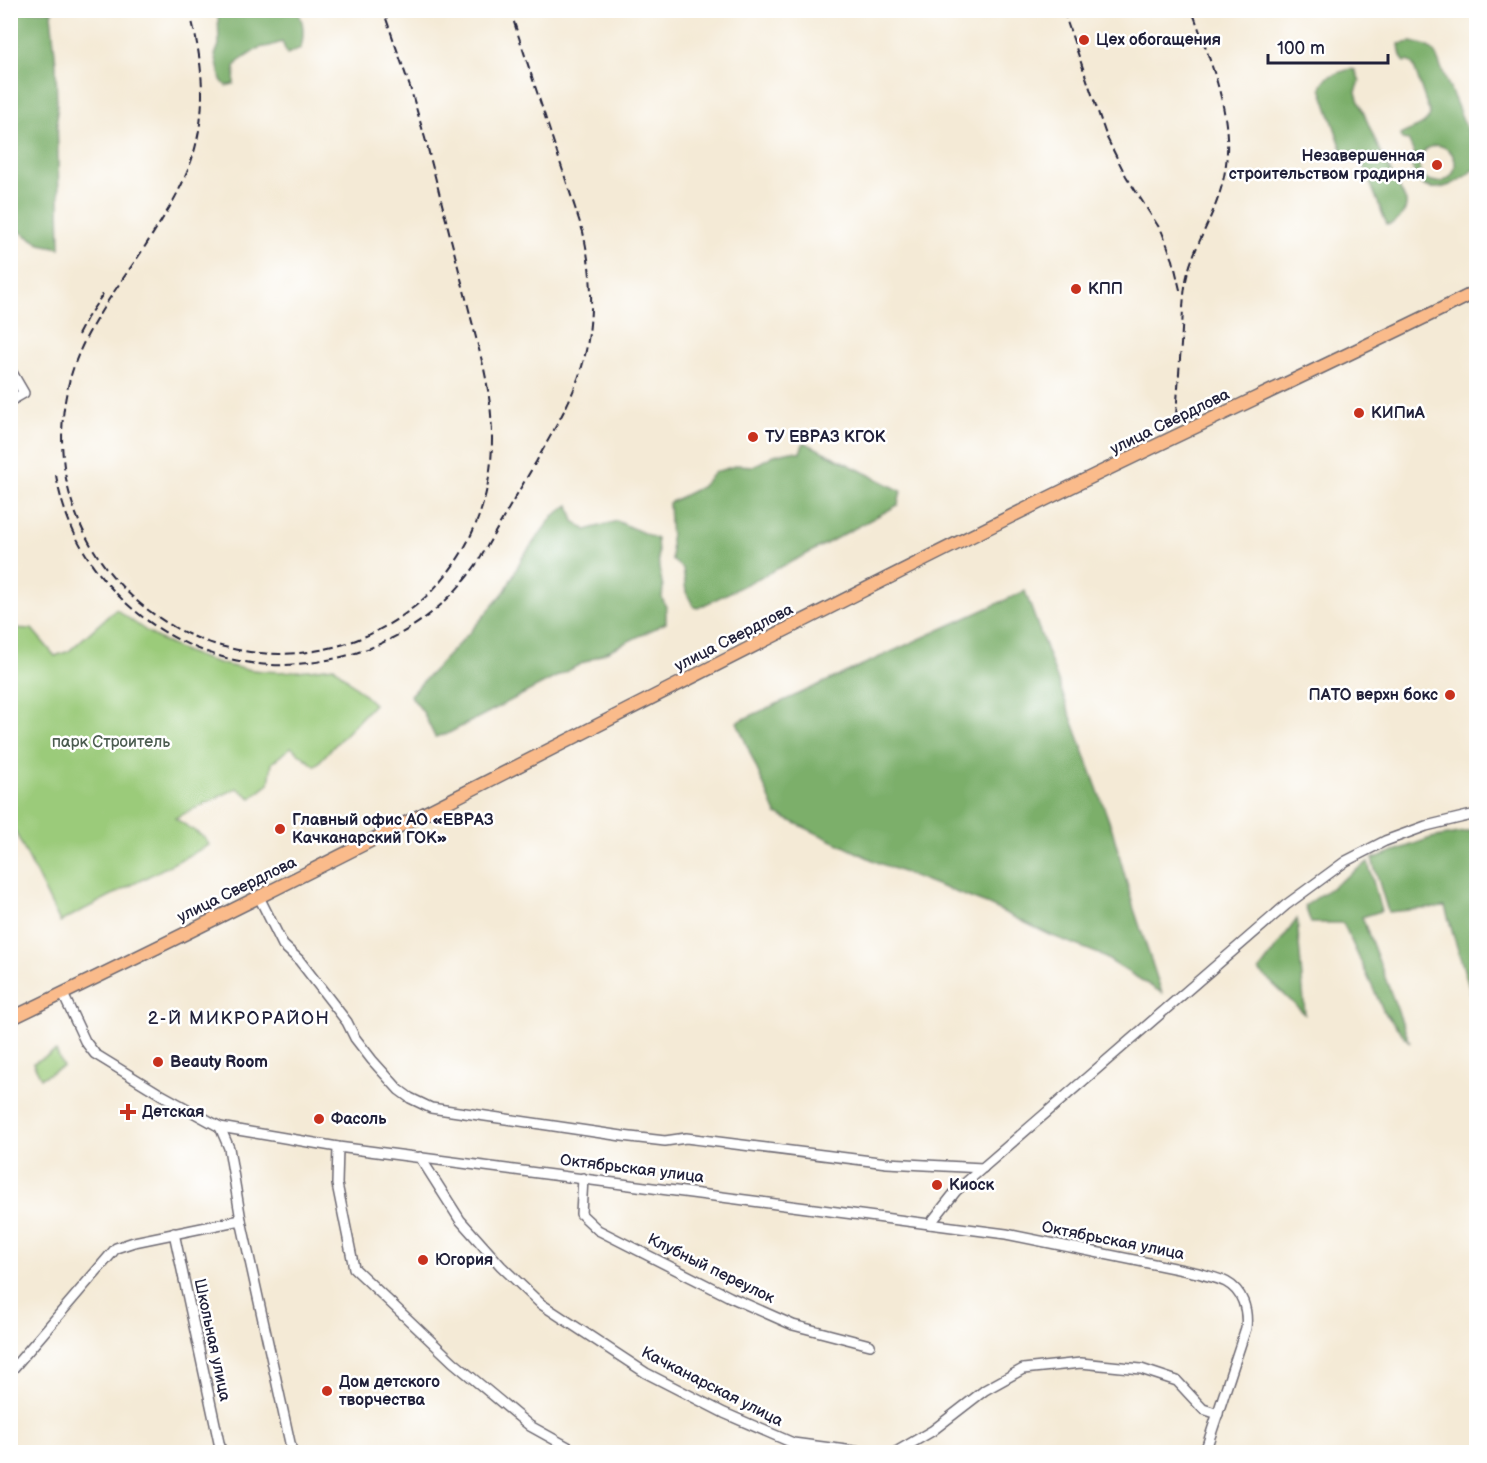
<svg xmlns="http://www.w3.org/2000/svg" width="1487" height="1463" viewBox="0 0 1487 1463" font-family="'Balsamiq Sans',sans-serif">
	<rect width="100%" height="100%" fill="#fff"/>
	<filter id="ink" filterUnits="userSpaceOnUse"><feTurbulence type="fractalNoise" baseFrequency=".0167" numOctaves="2"/><feDisplacementMap in="SourceGraphic" scale="12" xChannelSelector="R" yChannelSelector="G"/><feConvolveMatrix kernelMatrix="1 2 1 2 8 2 1 2 1" color-interpolation-filters="sRGB"/></filter>
	<filter id="wash" filterUnits="userSpaceOnUse"><feTurbulence type="fractalNoise" baseFrequency=".008" numOctaves="4" result="noise"/><feDisplacementMap in="SourceGraphic" scale="24" xChannelSelector="R" yChannelSelector="G"/><feGaussianBlur stdDeviation="1.35" result="paint"/><feColorMatrix in="noise" values="0 0 0 0 0 0 0 0 0 0 0 0 0 0 0 0 0 1.4 0 .05"/><feComposite in="paint" operator="in"/></filter>
	<g filter="url(#wash)">
		<rect width="100%" height="100%" fill="#f4ead6"/>
		<g fill="#9bcb7a" stroke="#5e765a" stroke-width="1.5">
			<path d="M116,609C128,618 141,628 154,636C185,654 228,669 264,671C287,673 311,670 334,667L374,704L315,766L291,747L272,763L269,784L251,798L237,788L175,818L205,838L209,845L60,922L11,823V628L32,629L55,656L69,651Z"/>
			<path d="M56,1051L63,1067L41,1078L33,1063Z"/>
		</g>
		<g fill="#7caf6a" stroke="#4f6852" stroke-width="1.5" fill-rule="evenodd">
			<path d="M10,11H53L51,14L56,64L60,248L40,244L11,226Z"/>
			<path d="M296,11C305,19 304,37 301,48L287,54L282,42L270,46L259,48L238,62L235,67L234,84L226,86L221,80L215,55L219,45L218,14L217,11Z"/>
			<path d="M1412,42L1427,46L1435,53L1476,151V168C1461,180 1440,196 1421,184L1411,165V161L1414,159L1415,155L1408,140L1402,139L1401,135L1404,133C1414,128 1428,125 1430,114L1414,67L1412,63L1408,61L1405,62C1400,58 1400,51 1399,44ZM1437,145C1466,150 1457,188 1432,181C1427,180 1423,177 1421,173C1414,159 1424,147 1437,145Z"/>
			<path d="M1350,69L1355,70L1360,81L1356,92L1358,99L1377,145L1406,201C1408,212 1397,223 1387,225L1361,160L1358,159L1348,161L1345,158L1321,88C1323,75 1339,73 1350,69Z"/>
			<path d="M804,442L901,491L898,505L805,555L698,608L694,607L686,592L683,569L672,560L669,503L701,487L715,472L738,465L754,466L774,455L791,451L800,452Z"/>
			<path d="M569,505L574,521L586,530L617,521L657,539L659,568L663,587L662,598L666,607V623L573,668L447,734L435,737L423,712L410,695L471,631L505,591L522,558L553,516Z"/>
			<path d="M1025,591L1112,829L1134,909L1162,993L1099,954L1050,935L989,905L879,863L776,814L737,722Z"/>
			<path d="M1476,830V1010L1445,907L1388,912L1372,859L1431,838Z"/>
			<path d="M1368,862L1381,911L1362,917L1410,1043L1384,1012L1343,923H1311L1305,906Z"/>
			<path d="M1297,919L1305,1014L1259,971Z"/>
		</g>
	</g>
	<g filter="url(#ink)">
		<g fill="none" stroke-linecap="round" stroke-linejoin="round">
			<defs>
				<g id="minor">
					<path d="M10,369L24,393L10,401"/>
					<path d="M259,897L283,945L299,960L347,1022L355,1038L372,1060L399,1090L410,1098L431,1108L622,1136L665,1141L686,1138L887,1163L983,1168"/>
					<path d="M63,994L85,1041L95,1054L160,1094L220,1127L338,1147L1006,1234L1198,1273C1207,1276 1218,1278 1226,1282C1243,1291 1248,1310 1246,1328L1205,1452"/>
					<path d="M338,1147L337,1184L354,1268L453,1362L530,1426L577,1452"/>
					<path d="M420,1157L460,1220L501,1266L541,1304L646,1373L724,1413L793,1443L861,1452"/>
					<path d="M583,1178L581,1214L598,1230L730,1297L793,1325L870,1345"/>
					<path d="M241,1220L292,1452"/>
					<path d="M930,1224L956,1191L1286,905L1346,861L1385,841L1426,826L1476,814"/>
					<path d="M174,1233L221,1452"/>
					<path d="M10,1372L111,1254L116,1248L134,1242L241,1220L229,1148L220,1127"/>
					<path d="M896,1452L932,1431L985,1390L1023,1369L1081,1363L1141,1369L1177,1381L1203,1409L1218,1414"/>
				</g>
				<path id="major" d="M10,1019C354,854 690,675 1032,506C1179,433 1329,365 1476,292"/>
			</defs>
			<use href="#minor" stroke="#6c6871" stroke-width="12"/>
			<use href="#major" stroke="#6c6871" stroke-width="15"/>
			<use href="#minor" stroke="#fff" stroke-width="9"/>
			<use href="#major" stroke="#fabb8b" stroke-width="12"/>
			<g stroke="#22223b" stroke-width="2" stroke-dasharray="9 4.5" stroke-linecap="butt">
				<path d="M189,10C205,67 209,122 185,177C174,203 157,227 142,251C123,279 102,307 86,338C56,396 54,466 81,526C100,568 133,604 174,627C291,691 441,637 482,507C496,462 494,415 484,369L427,145L410,87L383,10"/>
				<path d="M1063,10L1107,138L1126,176L1162,232L1173,260L1181,294"/>
				<path d="M78,335L87,318L103,294"/>
				<path d="M1176,416C1178,388 1180,359 1182,330C1183,312 1183,293 1187,276C1194,247 1210,223 1219,195C1241,129 1214,73 1192,10"/>
				<path d="M56,475C73,579 166,660 272,665C284,666 296,664 308,663C379,655 443,618 481,557C499,525 517,494 536,462C549,438 564,414 574,389C595,339 595,285 583,232L510,10"/>
			</g>
		</g>
	</g>
	<g fill="#c8321e" stroke="#fff" stroke-width="2">
		<circle cx="1084" cy="40" r="6"/>
		<circle cx="1437" cy="165" r="6"/>
		<circle cx="1076" cy="289" r="6"/>
		<circle cx="1359" cy="413" r="6"/>
		<circle cx="753" cy="437" r="6"/>
		<circle cx="1450" cy="695" r="6"/>
		<circle cx="280" cy="829" r="6"/>
		<circle cx="158" cy="1062" r="6"/>
		<path d="M125 1103h6v6h6v6h-6v6h-6v-6h-6v-6h6z"/>
		<circle cx="319" cy="1119" r="6"/>
		<circle cx="937" cy="1185" r="6"/>
		<circle cx="423" cy="1260" r="6"/>
		<circle cx="327" cy="1391" r="6"/>
	</g>
	<g text-anchor="middle" dominant-baseline="central" stroke-width="5" stroke-linejoin="round" paint-order="stroke">
		<g font-size="16" font-weight="bold" fill="#22223b" stroke="#fff" text-anchor="start">
			<text x="1096" y="40">Цех обогащения</text>
			<text x="1425" y="156" text-anchor="end">Незавершенная<tspan x="1425" dy="18">строительством градирня</tspan></text>
			<text x="1088" y="289">КПП</text>
			<text x="1371" y="413">КИПиА</text>
			<text x="765" y="437">ТУ ЕВРАЗ КГОК</text>
			<text x="1438" y="695" text-anchor="end">ПАТО верхн бокс</text>
			<text x="292" y="820">Главный офис АО «ЕВРАЗ<tspan x="292" dy="18">Качканарский ГОК»</tspan></text>
			<text x="170" y="1062">Beauty Room</text>
			<text x="142" y="1112">Детская</text>
			<text x="331" y="1119">Фасоль</text>
			<text x="949" y="1185">Киоск</text>
			<text x="435" y="1260">Югория</text>
			<text x="339" y="1382">Дом детского<tspan x="339" dy="18">творчества</tspan></text>
		</g>
		<g font-size="16" fill="#22223b" stroke="#fff">
			<text transform="translate(1170 422) rotate(-26)">улица Свердлова</text>
			<text transform="translate(734 638) rotate(-27)">улица Свердлова</text>
			<text transform="translate(237 890) rotate(-26)">улица Свердлова</text>
			<text transform="translate(632 1169) rotate(7)">Октябрьская улица</text>
			<text transform="translate(1113 1241) rotate(11)">Октябрьская улица</text>
			<text transform="translate(711 1269) rotate(26)">Клубный переулок</text>
			<text transform="translate(212 1340) rotate(78)">Школьная улица</text>
			<text transform="translate(712 1387) rotate(27)">Качканарская улица</text>
		</g>
		<g font-size="16" fill="#4c5d51" stroke="#fff">
			<text x="111" y="742">парк Строитель</text>
		</g>
		<g font-size="18" letter-spacing="1.5" fill="#22223b" stroke="#fff">
			<text x="239" y="1018">2-Й МИКРОРАЙОН</text>
		</g>
	</g>
	<rect width="1487" height="1463" fill="none" stroke="#fff" stroke-width="36"/>
	<path d="M1268 54v9h120v-9" fill="none" stroke="#22223b" stroke-width="3"/>
	<text x="1277" y="54" font-size="18" fill="#22223b" stroke="#ffffff" stroke-width="4.5" paint-order="stroke">100 m</text>
</svg>
